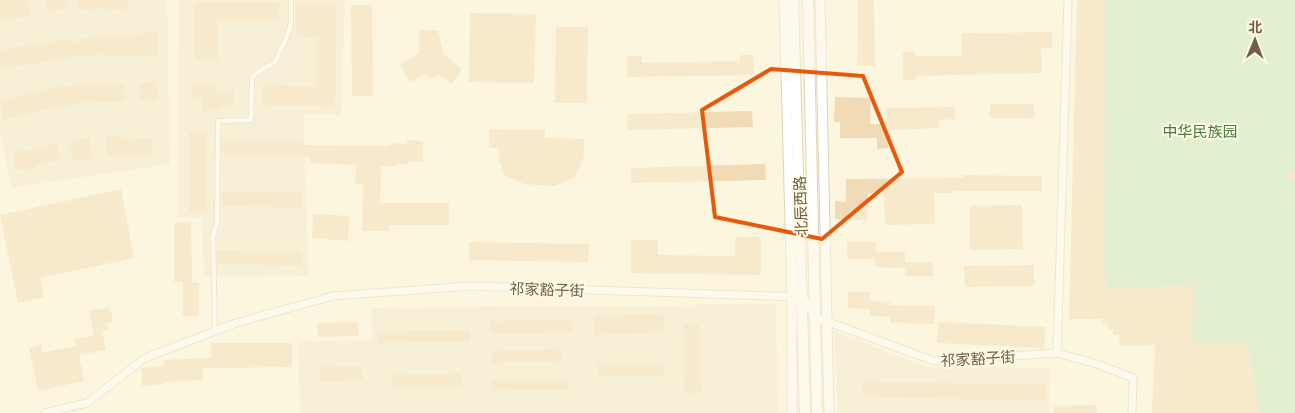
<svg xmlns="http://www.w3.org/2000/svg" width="1295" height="413" viewBox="0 0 1295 413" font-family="'Open Sans','Noto Sans SC',sans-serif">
	<rect width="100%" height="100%" fill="#fcf6de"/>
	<g fill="#f3e9cd">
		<path d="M0,0H167L170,164L12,188L0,133Z"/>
		<path d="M179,0H345L341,115L303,114L309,276L204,277L202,218L177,217Z"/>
		<path d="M776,304L778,413H300L298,341L372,340L371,308Z"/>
		<path d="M834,331L928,367L1050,368L1049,413H838Z"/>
	</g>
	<path fill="#c6e9be" d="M1105,0H1295V413H1258L1248,344H1192L1193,286L1106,288L1104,262Z"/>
	<g fill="#f1dab6">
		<path d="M0,0H28L32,16L0,22Z"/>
		<path d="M45,0H64L66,8L48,13Z"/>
		<path d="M77,0H128L127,11L106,10V8L78,10Z"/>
		<path d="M858,0H874L875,66H857Z"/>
		<path d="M1077,0H1105L1104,262L1106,288L1193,286L1192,344H1248L1258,413H1152L1155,345L1120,346L1119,335H1113V330H1109L1107,324L1101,323V319H1069Z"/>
		<path d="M195,2H279V21H218V60H195Z"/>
		<path d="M297,4L337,5L335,107L262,105V85L315,86L317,38L296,37Z"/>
		<path d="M351,5H372L373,96H352Z"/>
		<path d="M470,13L536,14L534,83L469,82Z"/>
		<path d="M556,27H588L587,103H555Z"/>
		<path d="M419,30H438L443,54L462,69L452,84L439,75L432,79L426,74L410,82L400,64L419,53Z"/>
		<path d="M157,32L158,56L108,57L107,54L80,57V55L0,70V50L37,42V44L67,38L68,40L75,39L76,43L79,42V39L99,36H137V33Z"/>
		<path d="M1052,32V48H1041L1042,73L916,76V80H903V52H915V56H962V33Z"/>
		<path d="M740,55H753L754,75L627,77V56H642V63L740,61Z"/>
		<path d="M156,81L158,100L141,101L140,83Z"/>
		<path d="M96,83V85L124,83L125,102L81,103L41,110L3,120L0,100L48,88Z"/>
		<path d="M192,83H216V91H234V105H221V111H202V97H192Z"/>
		<path d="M835,97L871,98L870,124H886V108L955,107V119L939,120V128L888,130V148L877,149V138H840V122H834Z"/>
		<rect x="990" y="104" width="44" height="14"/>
		<path d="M752,111L753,127L627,130V114Z"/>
		<path d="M489,129L545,130V138L584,139V155L582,163L574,178L554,186L524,184L504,175L499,159V149L489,147Z"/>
		<rect x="189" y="131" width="18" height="80"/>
		<path d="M123,136V139L152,138L153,155L107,156L106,137Z"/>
		<path d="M90,138L92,158L73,161L70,140Z"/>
		<path d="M222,140L303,141V145L390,146V143L407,144V140L423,141V162H408V164H396V166H381L380,203H449V225H390V231H362L363,184H355L356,165L310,163V157L222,155Z"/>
		<path d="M57,144L60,161L36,165L37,168L16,171L13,152L41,148V147Z"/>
		<path d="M765,164L766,180L631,183V168Z"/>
		<rect x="1286" y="172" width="9" height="8"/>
		<path d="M963,175L1042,176V191H954V193H934L935,224L885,225L884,193H868L867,220L835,219V201L846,202V179L963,178Z"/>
		<path d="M121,189L134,258L40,278L44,297L18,303L0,215Z"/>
		<path d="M222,191L302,193V208L222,206Z"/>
		<path d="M1022,205L1023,249L970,250V206Z"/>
		<path d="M313,214L349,216L348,241L312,238Z"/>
		<path d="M191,222L192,283H199V316H183V282H174V223Z"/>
		<path d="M735,237H761V275L631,273V240H658V255L735,256Z"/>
		<path d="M469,242L589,244L588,262L469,260Z"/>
		<path d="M847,242H876V252H905V268L875,267V259H847Z"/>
		<path d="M217,250L302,252V266L217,264Z"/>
		<rect x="905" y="262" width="28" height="14"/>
		<path d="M1034,265V286L965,287L964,266Z"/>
		<path d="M848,292H870V301L890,302V305L935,306L934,324L890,323V317L869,316L870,309L848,308Z"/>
		<path d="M110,307L113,322L107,324L108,330L102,331L106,350L79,355L84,381L38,391L29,348L41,345L42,353L76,346L74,339L94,335L89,311Z"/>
		<path d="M663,313L664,333L595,335L594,316Z"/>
		<path d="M571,320L572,333L491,334V321Z"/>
		<path d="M358,322V336L318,337L317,323Z"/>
		<path d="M938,322L1045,327L1044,348L937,343Z"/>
		<path d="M683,323H699L701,393H684Z"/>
		<path d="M470,330V342L377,343V331Z"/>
		<path d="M211,343H292V367L203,368V380L164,382V384L142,386L141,368L165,366L164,360L211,358Z"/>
		<path d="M561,349L562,361L492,363V351Z"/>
		<path d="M598,364H664V376L598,377Z"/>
		<path d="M362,366L363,381L320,382L319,367Z"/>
		<path d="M461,373L462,387L393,388L392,375Z"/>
		<path d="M568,379L569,390L492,391V380Z"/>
		<path d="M863,381L1046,385V401L863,397Z"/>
		<path d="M1096,405L1097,413H1054V406Z"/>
	</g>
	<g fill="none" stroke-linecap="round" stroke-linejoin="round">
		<defs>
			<path id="service" d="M215,331L213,236L217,223L218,121L251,120L252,77L261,70L275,62L286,39L291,24V0"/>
			<g id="minor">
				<path d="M1068,0L1057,353L1097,364L1133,378L1132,413"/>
				<path d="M45,413L87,403L145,358L236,323L333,296L470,286L803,297L815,317L934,361L1057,353"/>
			</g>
			<g id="tertiary">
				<path d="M784,0L792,297V413"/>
				<path d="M820,0L829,413"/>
			</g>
			<g id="secondary">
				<path d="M793,0L805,413"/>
				<path d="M808,0L817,413"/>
			</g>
		</defs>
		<use href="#service" stroke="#dfd3bb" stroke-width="6"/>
		<use href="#minor" stroke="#dfd3bb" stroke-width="9"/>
		<use href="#tertiary" stroke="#dfd3bb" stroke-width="11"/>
		<use href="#secondary" stroke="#e1d3b6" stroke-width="12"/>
		<use href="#service" stroke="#fff" stroke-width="4"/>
		<use href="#minor" stroke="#fff" stroke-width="7"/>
		<use href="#tertiary" stroke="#fff" stroke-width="9"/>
		<use href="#secondary" stroke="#fff" stroke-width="10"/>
	</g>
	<path d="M0 0H1295V413H0ZM771,69L863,76L902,172L822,239L715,217L702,110Z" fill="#fcf6de" fill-opacity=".55" fill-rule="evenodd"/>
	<path fill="none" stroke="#e8590c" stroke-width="4" stroke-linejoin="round" d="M771,69L863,76L902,172L822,239L715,217L702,110Z"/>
	<g text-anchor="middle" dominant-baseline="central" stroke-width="4" stroke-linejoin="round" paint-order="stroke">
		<g font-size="15" fill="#477d41" stroke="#fffae4">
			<text x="1200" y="131">中华民族园</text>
		</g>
		<g font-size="15" fill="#715f47" stroke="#fffae4">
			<text transform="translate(800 206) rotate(-92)">北辰西路</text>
			<text transform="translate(547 289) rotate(2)">祁家豁子街</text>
			<text transform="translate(978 358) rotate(-3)">祁家豁子街</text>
		</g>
	</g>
	<g transform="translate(1255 40) rotate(1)" stroke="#fffae4" stroke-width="4" paint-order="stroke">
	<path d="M0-4L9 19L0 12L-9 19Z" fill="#715f47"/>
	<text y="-8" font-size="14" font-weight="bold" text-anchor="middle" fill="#715f47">北</text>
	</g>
</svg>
